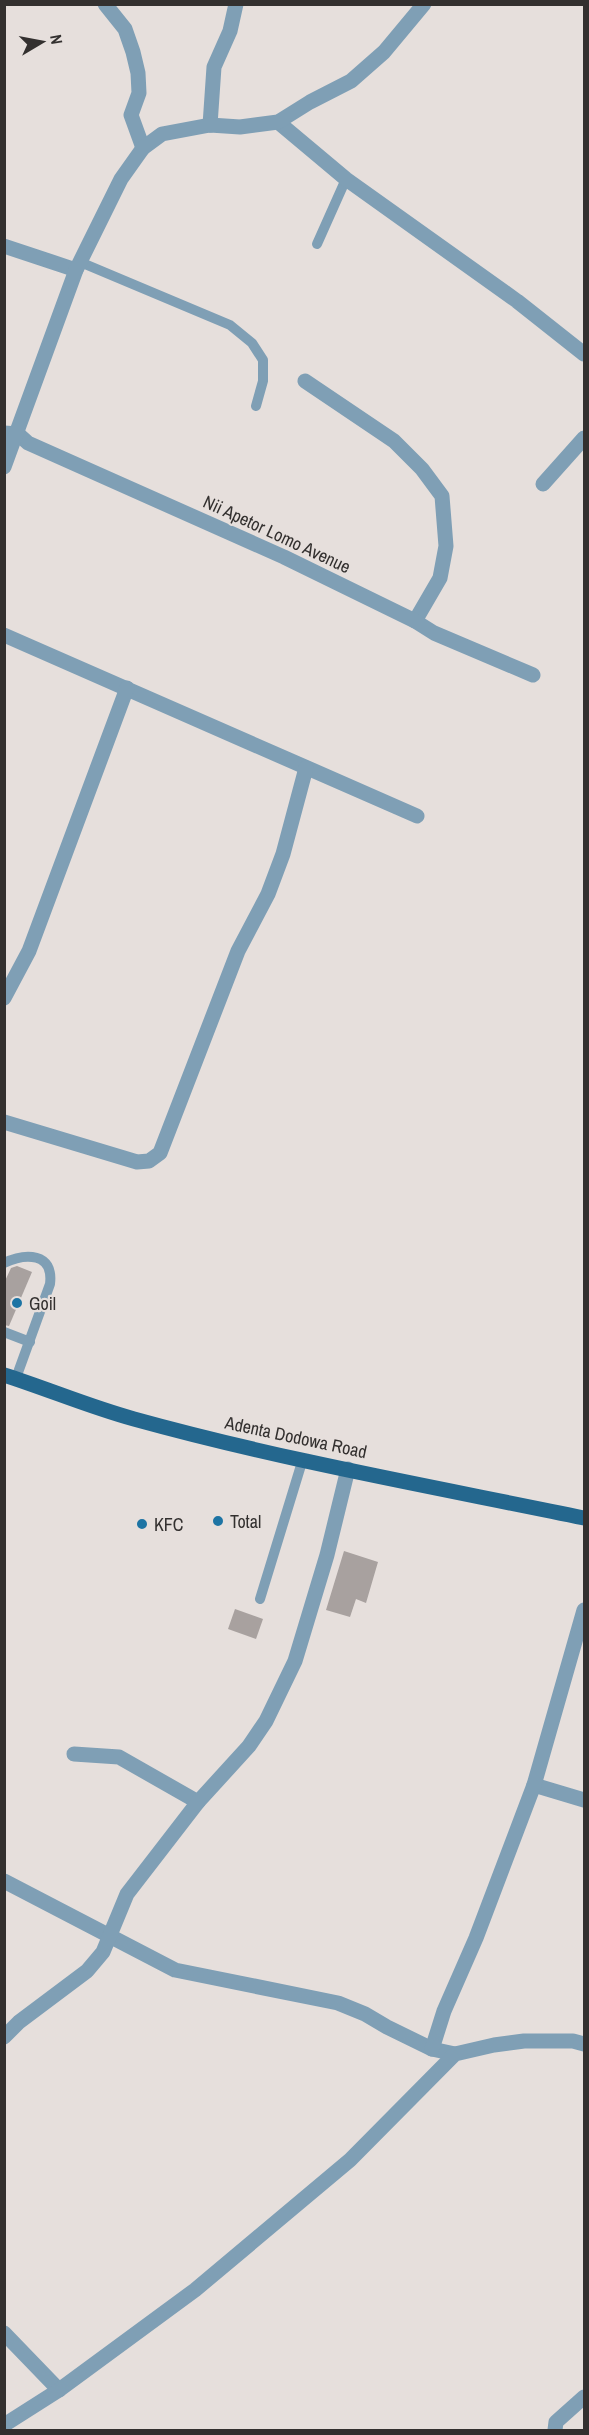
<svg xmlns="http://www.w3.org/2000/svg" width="589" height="2435" viewBox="0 0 589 2435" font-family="'Archivo Narrow',sans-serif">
	<rect width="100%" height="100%" fill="#e6dfdc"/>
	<g fill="#a8a19f">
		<path d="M17,1266L32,1272L9,1326L4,1325V1283L11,1268Z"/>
		<path d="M344,1551L378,1562L366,1603L356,1599L350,1617L326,1610Z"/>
		<path d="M235,1609L263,1619L256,1639L228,1629Z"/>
	</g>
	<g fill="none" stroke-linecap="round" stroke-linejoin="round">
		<g stroke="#7f9fb5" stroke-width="10">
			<path d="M317,244L346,179"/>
			<path d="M80,262L230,325L252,343L263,360V381L256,406"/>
			<path d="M4,1263C25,1253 54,1252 50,1284L16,1378"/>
			<path d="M4,1332L30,1342"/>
			<path d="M260,1599L302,1462"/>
		</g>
		<g stroke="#7f9fb5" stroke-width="15">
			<path d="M105,4L125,29L133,52L138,73L139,93L131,115L143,148"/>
			<path d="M278,122L346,179L517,301L584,354"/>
			<path d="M210,125L214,67L230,31L236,4"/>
			<path d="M4,246L76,270"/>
			<path d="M305,381L394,441L422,469L442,496L446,546L440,578L415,621"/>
			<path d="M4,433L18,434L28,443L284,557L415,621L434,633L533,675"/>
			<path d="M4,467L76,270L121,179L143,148L162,134L210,125L240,127L278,122L310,102L351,81L384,52L424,4"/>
			<path d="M543,484L584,438"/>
			<path d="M4,635L417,816"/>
			<path d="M4,998L29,951L127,688"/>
			<path d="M4,1122L137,1162L149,1161L160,1153L238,951L268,894L283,854L306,768"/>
			<path d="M74,1754L119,1757L198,1802"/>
			<path d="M534,1785L584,1800"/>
			<path d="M4,1881L175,1970L338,2003L365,2014L387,2027L432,2049L455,2054"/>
			<path d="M4,2037L19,2022L87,1971L103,1952L127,1894L198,1802L249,1746L266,1721L295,1661L327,1555L348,1469"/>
			<path d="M432,2049L444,2011L476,1938L534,1785L584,1610"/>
			<path d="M4,2333L59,2390"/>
			<path d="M4,2425L59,2390L195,2290L350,2160L455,2054L494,2045L524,2041H573L584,2044"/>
			<path d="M555,2430L556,2422L584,2397"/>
		</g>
		<path stroke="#24678e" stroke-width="15" d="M4,1375C48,1389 90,1407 134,1419C282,1460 434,1487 584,1518"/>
	</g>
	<g fill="#1d74a4" stroke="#e6dfdc" stroke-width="2">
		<circle cx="17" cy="1303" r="6"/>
		<circle cx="218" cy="1521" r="6"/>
		<circle cx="142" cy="1524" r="6"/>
	</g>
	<g text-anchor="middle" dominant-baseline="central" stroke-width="4.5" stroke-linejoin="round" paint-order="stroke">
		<g font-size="18" fill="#33302f" stroke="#e6dfdc">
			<text transform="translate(277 534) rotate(25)">Nii Apetor Lomo Avenue</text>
			<text transform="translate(296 1437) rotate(12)">Adenta Dodowa Road</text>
		</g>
		<g font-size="18" fill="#33302f" stroke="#e6dfdc" text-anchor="start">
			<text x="29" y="1303">Goil</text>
			<text x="230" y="1521">Total</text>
			<text x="154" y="1524">KFC</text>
		</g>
	</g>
	<rect width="589" height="2435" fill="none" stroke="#33302f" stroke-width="12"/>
	<g transform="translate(42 42) rotate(80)" stroke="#e6dfdc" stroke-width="4.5" paint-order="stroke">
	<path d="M0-4.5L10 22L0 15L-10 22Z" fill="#33302f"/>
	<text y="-9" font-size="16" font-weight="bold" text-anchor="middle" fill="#33302f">N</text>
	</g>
</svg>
